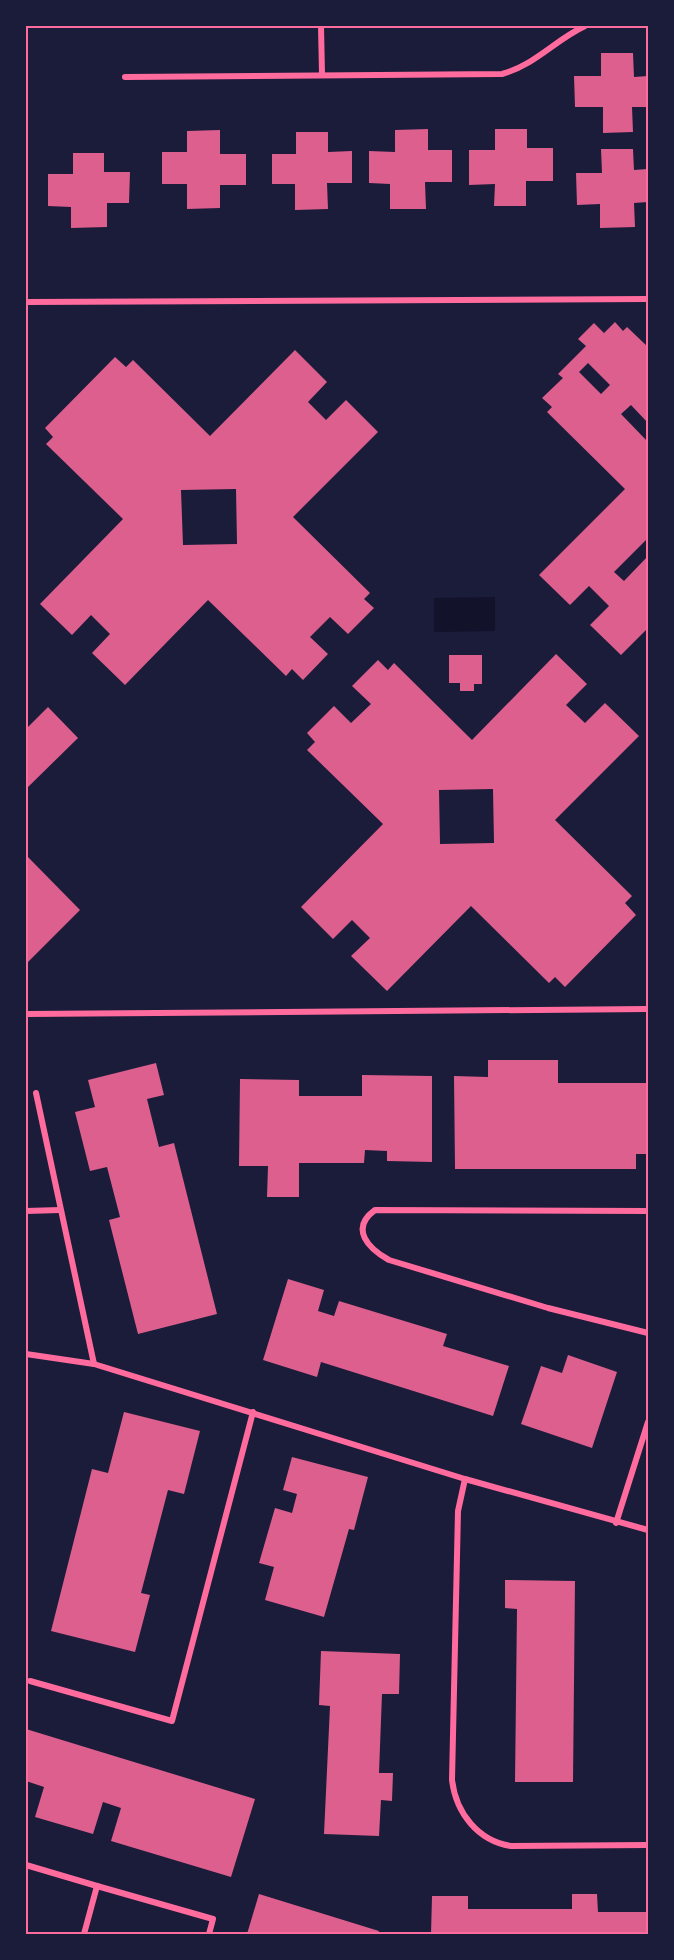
<svg xmlns="http://www.w3.org/2000/svg" width="674" height="1960" viewBox="0 0 674 1960" font-family="'PT Serif',serif">
	<rect width="100%" height="100%" fill="#1b1b3a"/>
	<path fill="#12122b" d="M495,597V631L434,632V598Z"/>
	<g fill="#dd5f8e" fill-rule="evenodd">
		<path d="M601,53H633L634,77L648,76V107H632L633,132L603,133V107H575L574,76H601Z"/>
		<path d="M428,129V150H452V182H425L426,209H390V184L369,183V151L395,152V130Z"/>
		<path d="M495,129H527V148H553V181H526V206H494L495,184L469,185V150H495Z"/>
		<path d="M220,130V154H246V185H220V208L187,209V184H162V152H187V131Z"/>
		<path d="M296,132H328V152L352,151V183H327L328,209L295,210V184H272V154H296Z"/>
		<path d="M601,149H633L634,170L648,169V202L634,203L635,227L600,228V204L577,205L576,173H602Z"/>
		<path d="M73,153H104V172H130L129,203H107V227L71,228V207L48,206V174H73Z"/>
		<path d="M615,322L623,331L627,327L648,347V423L631,405L621,414L648,442V538L614,572L624,581L648,556V628L621,655L590,625L609,606L589,586L570,605L539,575L625,489L547,412L552,407L542,398L563,378L558,374L586,346L578,339L594,323L604,333ZM588,363L610,385L601,394L579,372Z"/>
		<path d="M295,350L327,382L308,402L326,420L346,400L378,432L293,517L370,593L364,599L374,608L348,634L330,617L310,637L328,654L303,680L292,669L286,676L208,600L125,685L92,653L110,634L91,615L72,635L40,604L123,519L46,444L53,437L45,428L115,357L126,367L133,360L210,436ZM236,489L237,544L183,545L181,490Z"/>
		<path d="M556,654L587,684L566,705L585,723L605,703L639,736L555,820L632,896L625,903L636,915L565,987L555,977L549,983L471,906L387,991L351,956L370,938L352,920L333,939L301,907L383,824L307,750L315,742L307,733L334,706L351,723L371,704L352,686L378,660L388,670L394,663L472,740ZM493,789L494,843L440,844L439,790Z"/>
		<path d="M449,655H482V684H474V691H460V683H449Z"/>
		<path d="M48,707L78,738L26,789V729Z"/>
		<path d="M26,855L80,910L26,964Z"/>
		<path d="M488,1060H558V1083H648V1154H636V1169H455L454,1076L488,1077Z"/>
		<path d="M156,1063L164,1095L147,1099L159,1147L174,1143L217,1314L138,1334L109,1220L120,1217L107,1167L90,1171L75,1112L95,1107L88,1080Z"/>
		<path d="M362,1075L432,1076V1162L387,1161V1151L365,1150L364,1163H299V1197H267L268,1166H239L240,1079L299,1080V1096H362Z"/>
		<path d="M288,1279L324,1290L318,1311L334,1316L339,1301L447,1334L443,1346L509,1366L493,1416L321,1362L317,1377L263,1360Z"/>
		<path d="M568,1355L617,1372L592,1448L521,1424L541,1366L562,1373Z"/>
		<path d="M124,1412L200,1431L184,1494L168,1490L141,1593L150,1595L135,1652L51,1631L92,1469L108,1473Z"/>
		<path d="M292,1457L368,1477L354,1530L349,1529L324,1617L265,1600L274,1567L259,1563L275,1508L292,1513L297,1494L283,1490Z"/>
		<path d="M505,1580L575,1581L573,1782H515L517,1609L505,1608Z"/>
		<path d="M321,1651L400,1654L399,1694H382L379,1773H393L392,1801L381,1800L379,1836L324,1834L330,1706L319,1705Z"/>
		<path d="M26,1729L255,1799L231,1877L111,1841L121,1808L103,1802L93,1834L35,1817L44,1787L26,1781Z"/>
		<path d="M259,1894L379,1931L378,1934H247Z"/>
		<path d="M572,1894H597L598,1912H648V1934H431L432,1896H468V1909H572Z"/>
	</g>
	<g fill="none" stroke-linecap="round" stroke-linejoin="round">
		<g stroke="#ff6b9d" stroke-width="6">
			<path d="M321,26L322,74"/>
			<path d="M125,77L502,74C535,65 555,40 585,26"/>
			<path d="M26,302L648,299"/>
			<path d="M26,1014L648,1009"/>
			<path d="M36,1093L94,1364"/>
			<path d="M26,1211L60,1210"/>
			<path d="M648,1211L375,1210C349,1229 369,1249 389,1260L548,1308L648,1333"/>
			<path d="M26,1354L94,1364L465,1479L648,1530"/>
			<path d="M465,1479L458,1511L452,1780C456,1813 478,1841 511,1846L648,1845"/>
			<path d="M616,1523L648,1422"/>
			<path d="M30,1681L172,1721L253,1412"/>
			<path d="M26,1865L97,1886L84,1934"/>
			<path d="M97,1886L213,1919L209,1934"/>
		</g>
	</g>
	<rect width="674" height="1960" fill="none" stroke="#1b1b3a" stroke-width="54"/>
	<rect x="27" y="27" width="620" height="1906" fill="none" stroke="#ff6b9d" stroke-width="2"/>
</svg>
